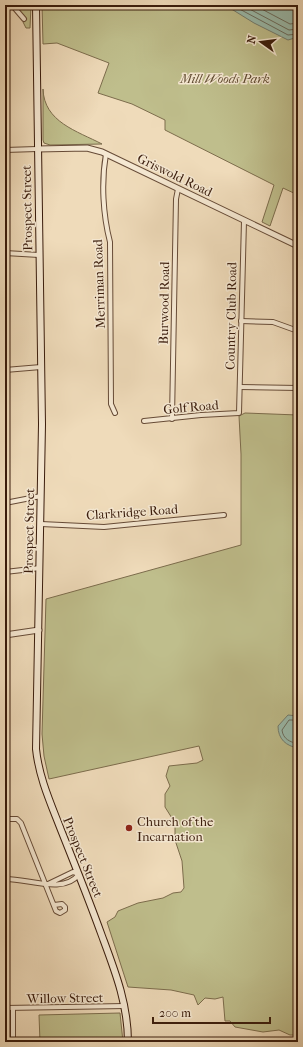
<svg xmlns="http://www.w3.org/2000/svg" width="303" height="1047" viewBox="0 0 303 1047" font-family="'IM FELL French Canon',serif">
	<rect width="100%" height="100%" fill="#efdbba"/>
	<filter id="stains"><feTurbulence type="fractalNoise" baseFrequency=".005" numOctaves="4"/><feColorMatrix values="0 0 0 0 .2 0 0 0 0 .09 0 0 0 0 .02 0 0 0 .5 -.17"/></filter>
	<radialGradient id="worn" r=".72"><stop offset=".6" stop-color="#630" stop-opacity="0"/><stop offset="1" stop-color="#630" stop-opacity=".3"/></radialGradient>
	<g fill="#bfbe8c" stroke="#7c6c4c">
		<path d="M14,5H31L30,28H26L23,22L25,20Z"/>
		<path d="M42,5H298V195L283,188L270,226L262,222L274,185L165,130V120L132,104L98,93L109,63L57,43L43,44Z"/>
		<path d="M43,89C44,122 77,131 102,144L50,145L44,143L43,140Z"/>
		<path d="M245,413L298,415V1035H290L279,1030L263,1032L235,1027L230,1021H225L223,997L215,999L205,998L198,1005L194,995L171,990L128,987L107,922L115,917L118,911L138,903L163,898L173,893L181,892L184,888L182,861L175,840V823L165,807V794L170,786L166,776L169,766L197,763L203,760L199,746L49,779L44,756L42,734L46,599L241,545V454L239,416Z"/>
		<path d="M120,1013L123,1042H40L39,1015Z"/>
	</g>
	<g fill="#9abbac" stroke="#737b6c">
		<path d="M225,5H297L298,37L288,40L254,23Z"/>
		<path d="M288,715L298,716V748C286,746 278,739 278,726Z"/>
	</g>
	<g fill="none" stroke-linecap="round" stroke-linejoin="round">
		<g stroke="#6a6b5c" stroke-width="1">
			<path d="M232,5L288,35L298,34"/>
			<path d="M242,5L289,30L298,29"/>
			<path d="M254,5L290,24L298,23"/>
			<path d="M298,720H289L282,730C283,739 290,742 298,744"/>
		</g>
		<defs>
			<g id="minor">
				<path d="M12,5L24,19"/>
				<path d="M5,150L37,149"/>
				<path d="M106,154C101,182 103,215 110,242L111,404L115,413"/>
				<path d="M5,253L39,255"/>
				<path d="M241,321L273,322L298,331"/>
				<path d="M5,370L41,367"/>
				<path d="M240,387L298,388"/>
				<path d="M172,419L176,199L178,189"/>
				<path d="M144,421L201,415L239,413L244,221"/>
				<path d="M5,503L41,496"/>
				<path d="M41,524L104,527L224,515"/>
				<path d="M5,572L40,568"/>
				<path d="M5,819H17L21,823L56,911L60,913L65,910V907L62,904L54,905"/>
				<path d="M5,879C26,878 64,895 79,874L73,872L46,885"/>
				<path d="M5,1008L125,1006"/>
				<path d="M13,1042V1008"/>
			</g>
			<g id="tertiary">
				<path d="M37,149L87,148L102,152L298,246"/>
				<path d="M5,635L39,630"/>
			</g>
			<path id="secondary" d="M36,5L42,424L36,749C39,778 51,804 61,830C75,865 89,900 102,936C115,971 128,1004 128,1042"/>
		</defs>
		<use href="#minor" stroke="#664b37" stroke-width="6"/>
		<use href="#tertiary" stroke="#664b37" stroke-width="7"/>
		<use href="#secondary" stroke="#391b0b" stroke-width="8"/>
		<use href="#minor" stroke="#f5e8d2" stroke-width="4"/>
		<use href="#tertiary" stroke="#f5e8d2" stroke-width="5"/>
		<use href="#secondary" stroke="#f5e8d2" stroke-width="6"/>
	</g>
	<circle fill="#8f2418" stroke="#f5e8d2" stroke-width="1.5" cx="129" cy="828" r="4"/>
	<g text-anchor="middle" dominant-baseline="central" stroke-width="3" stroke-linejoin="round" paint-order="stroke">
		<g font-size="13" font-style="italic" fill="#614c32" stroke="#f5e8d2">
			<text x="225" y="78">Mill Woods Park</text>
		</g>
		<g font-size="13" fill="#391b0b" stroke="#f5e8d2">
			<text transform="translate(175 175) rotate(26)">Griswold Road</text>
			<text transform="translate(27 208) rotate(-91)">Prospect Street</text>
			<text transform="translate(99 284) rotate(-92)">Merriman Road</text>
			<text transform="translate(164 303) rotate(-89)">Burwood Road</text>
			<text transform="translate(231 316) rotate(-89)">Country Club Road</text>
			<text transform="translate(191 407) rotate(-5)">Golf Road</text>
			<text transform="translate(132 512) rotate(-4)">Clarkridge Road</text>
			<text transform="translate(29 531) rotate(-89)">Prospect Street</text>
			<text transform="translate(83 857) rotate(68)">Prospect Street</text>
			<text transform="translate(65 998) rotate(-1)">Willow Street</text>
		</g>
		<g font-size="13" fill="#391b0b" stroke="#f5e8d2" text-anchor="start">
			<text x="137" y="821">Church of the<tspan x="137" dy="15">Incarnation</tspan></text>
		</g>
	</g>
	<rect width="303" height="1047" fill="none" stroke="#efdbba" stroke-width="20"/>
	<rect x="6" y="6" width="291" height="1035" fill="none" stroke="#391b0b" stroke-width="2"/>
	<rect x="10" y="10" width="283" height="1027" fill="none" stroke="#391b0b"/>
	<g transform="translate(261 42) rotate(284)" stroke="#f5e8d2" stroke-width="3" paint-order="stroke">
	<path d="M0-3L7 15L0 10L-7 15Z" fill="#391b0b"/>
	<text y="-6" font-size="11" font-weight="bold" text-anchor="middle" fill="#391b0b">N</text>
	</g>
	<path d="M153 1017v6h117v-6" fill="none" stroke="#391b0b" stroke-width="2"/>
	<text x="159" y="1017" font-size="12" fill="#391b0b" stroke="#f5e8d2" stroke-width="3" paint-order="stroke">200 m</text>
	<rect width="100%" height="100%" filter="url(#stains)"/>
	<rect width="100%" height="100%" fill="url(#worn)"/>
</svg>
